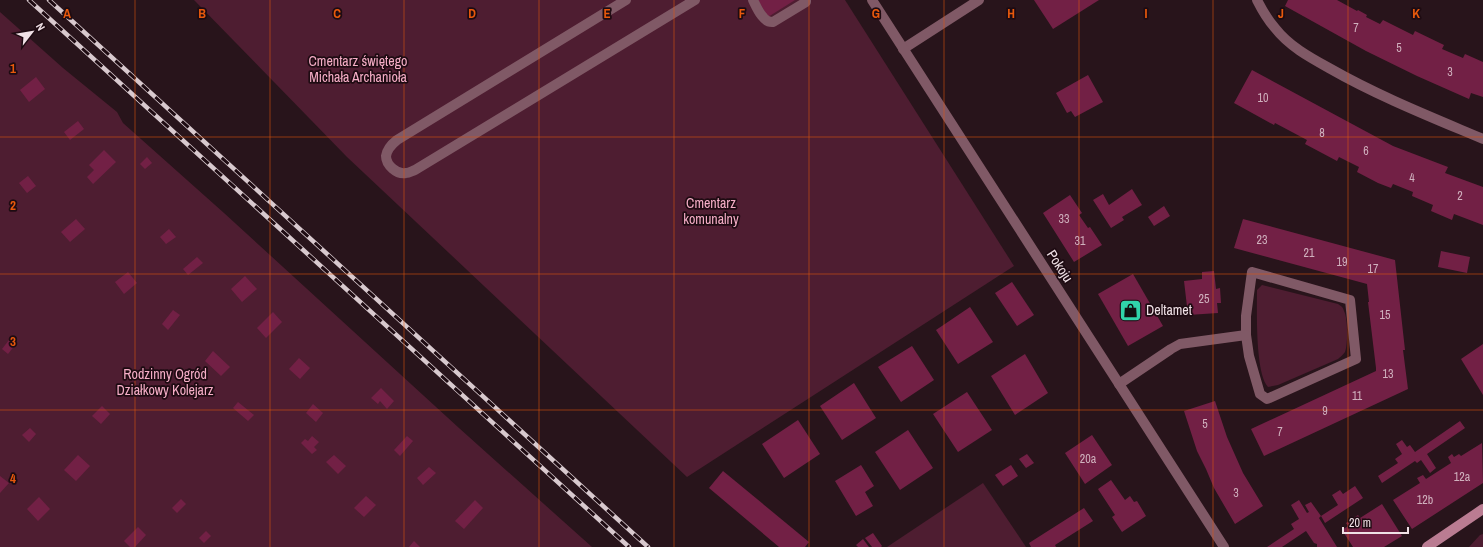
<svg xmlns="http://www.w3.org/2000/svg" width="1483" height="547" viewBox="0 0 1483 547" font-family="'Archivo Narrow',sans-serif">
	<rect width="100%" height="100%" fill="#28141b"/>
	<g fill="#4e1d31">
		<path d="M194,0H845L1014,266L687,477L347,157Z"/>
		<path d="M0,12L63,68L117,112L123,123L224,213L459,428L592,547H0Z"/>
		<path d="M1262,285L1338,304C1341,306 1343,307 1344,311C1348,318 1348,345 1345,352C1343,355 1340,357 1338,359L1278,385L1268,387C1255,373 1257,310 1257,290Z"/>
		<path d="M983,483L1026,547H887Z"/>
		<path d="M1483,534V547H1469L1480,535Z"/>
	</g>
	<g fill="#722045">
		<path d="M758,0H795L768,17Z"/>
		<path d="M1034,0H1099L1053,29Z"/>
		<path d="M1288,0H1337L1357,11L1358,10L1367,15L1366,17L1380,24L1383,20L1413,35L1415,31L1444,45L1442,49L1463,58L1465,54L1483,62V97L1471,93L1469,99L1417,76L1366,51L1285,6Z"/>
		<path d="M1252,70L1393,146L1448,167L1445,173L1483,187V225L1454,214L1452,220L1431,211L1433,205L1412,196L1413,192L1393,184L1391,188L1378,183L1357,172L1359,167L1339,157L1337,161L1305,144L1307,140L1275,123L1274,125L1234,103Z"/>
		<path d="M1088,75L1103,102L1075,117L1071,111L1067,113L1056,93Z"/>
		<path d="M36,77L45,89L29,102L20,90Z"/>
		<path d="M78,121L84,129L70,140L64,132Z"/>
		<path d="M104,150L116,162L93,184L87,177L94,170L89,165Z"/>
		<path d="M147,157L152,163L145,169L140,164Z"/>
		<path d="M28,176L36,186L27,193L19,183Z"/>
		<path d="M1132,189L1142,205L1122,217L1124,220L1111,228L1093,200L1103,194L1109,205Z"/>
		<path d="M1070,195L1082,213L1079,215L1088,228L1090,227L1102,245L1074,262L1043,213Z"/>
		<path d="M1164,206L1170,216L1154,226L1148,217Z"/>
		<path d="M76,219L85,229L70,242L61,232Z"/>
		<path d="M1243,219L1395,260L1405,350H1403L1408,389L1264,456L1251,429L1376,371V368L1368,302H1369L1367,284L1234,248Z"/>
		<path d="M169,229L176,237L166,244L160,237Z"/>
		<path d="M1441,251L1470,257L1467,273L1438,267Z"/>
		<path d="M197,257L203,263L188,275L183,269Z"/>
		<path d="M1214,271L1216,289L1220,288L1221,303H1217L1218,313L1188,315L1184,281L1202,279V272Z"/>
		<path d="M128,272L137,283L124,294L115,282Z"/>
		<path d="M1133,274L1163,326L1128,346L1098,294Z"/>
		<path d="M245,276L257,289L242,302L231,289Z"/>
		<path d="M1012,282L1034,315L1017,326L995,293Z"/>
		<path d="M970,307L993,342L958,364L936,330Z"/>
		<path d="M173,310L180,315L168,330L162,324Z"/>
		<path d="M273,312L282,322L266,338L257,328Z"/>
		<path d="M9,340L15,345L8,354L2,349Z"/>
		<path d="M1483,344V395L1461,359Z"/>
		<path d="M912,346L934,380L901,402L878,367Z"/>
		<path d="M213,351L230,367L221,376L205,361Z"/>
		<path d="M1025,354L1048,393L1015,415L991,376Z"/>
		<path d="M299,358L310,368L300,379L289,369Z"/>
		<path d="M854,383L876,418L842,440L820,406Z"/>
		<path d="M381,388L394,401L387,409L380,401L378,404L371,398Z"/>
		<path d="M967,392L992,430L958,452L933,414Z"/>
		<path d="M1215,401L1227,437L1243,473L1263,506L1235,524L1214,488L1206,469L1197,451L1184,411Z"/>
		<path d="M238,402L254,415L248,421L233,408Z"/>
		<path d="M313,404L323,413L316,422L306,413Z"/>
		<path d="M102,406L110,414L101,424L92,416Z"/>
		<path d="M798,420L820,454L784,478L762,444Z"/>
		<path d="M1460,421L1465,428L1427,454L1436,468L1430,473L1421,460L1417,463L1415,461L1382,483L1378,476L1398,463L1395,459L1402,454L1396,444L1402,440L1407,447L1410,445L1415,452Z"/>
		<path d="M30,428L36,434L29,442L22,435Z"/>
		<path d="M908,430L933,468L900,490L875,452Z"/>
		<path d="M1092,435L1112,465L1085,484L1065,453Z"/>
		<path d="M312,436L319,442L314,447L317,450L312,454L301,443L305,439L308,441Z"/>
		<path d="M407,436L413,441L400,456L394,450Z"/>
		<path d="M1482,443L1483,483L1412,529L1393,500L1420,483L1417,478L1423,475L1426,479L1451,463L1448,457L1452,454L1454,457L1459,454L1461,456Z"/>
		<path d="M1027,454L1034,463L1026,468L1019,459Z"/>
		<path d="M78,455L90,466L76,481L64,470Z"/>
		<path d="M334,455L346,466L338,474L326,462Z"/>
		<path d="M861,465L874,486L865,492L873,506L856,516L835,481Z"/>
		<path d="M1011,465L1018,476L1003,486L995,475Z"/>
		<path d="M429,467L436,473L423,485L417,478Z"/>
		<path d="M723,471L809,542L805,547H779L709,488Z"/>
		<path d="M0,476L9,483L0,493Z"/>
		<path d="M1111,480L1125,500L1130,496L1134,502L1137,501L1146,516L1122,532L1112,517L1115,515L1098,489Z"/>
		<path d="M1355,486L1363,498L1325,523L1321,516L1319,518L1337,547H1317V544L1314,543L1306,531L1282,547H1267L1294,529L1291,524L1299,519L1291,505L1299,500L1307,513L1309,512L1305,505L1311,502L1321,516L1338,505L1332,495L1340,490L1343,494Z"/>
		<path d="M366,496L376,505L364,517L354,508Z"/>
		<path d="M39,497L50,509L38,521L27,509Z"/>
		<path d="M181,499L186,504L177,513L172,508Z"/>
		<path d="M475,500L483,508L464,529L455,521Z"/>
		<path d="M1382,504L1402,536L1384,547H1353L1342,530L1348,526L1346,523L1358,515L1360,518Z"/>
		<path d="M1084,508L1093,521L1055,545L1056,547H1031L1029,543Z"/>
		<path d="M138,527L146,535L135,547H130L124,541Z"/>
		<path d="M206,531L211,536L204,543L199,538Z"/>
		<path d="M873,533L882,546L881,547H872L865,538Z"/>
		<path d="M863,539L869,547H858L856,545Z"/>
		<path d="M414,541L420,547H409Z"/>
	</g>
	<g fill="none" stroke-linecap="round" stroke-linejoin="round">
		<g stroke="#805966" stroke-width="10">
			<path d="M626,0L397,140C392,144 387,149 386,156C386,165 397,175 406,173C409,173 412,171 415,170L695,0"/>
			<path d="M753,0C757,8 763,23 773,22L806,2V0"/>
			<path d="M903,49L979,0"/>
			<path d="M1252,272L1350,300L1356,359L1267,399L1260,394L1249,356L1246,335V316Z"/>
			<path d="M1119,384L1171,349L1180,344L1246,335"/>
		</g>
		<g stroke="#805966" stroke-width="10">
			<path d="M872,0L1224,547"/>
			<path d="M1257,0C1262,10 1268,20 1275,28C1289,46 1309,57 1329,68C1378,96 1431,117 1483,139"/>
		</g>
		<path stroke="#ba7c92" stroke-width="10" d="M1427,547L1483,509"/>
		<defs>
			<g id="rail">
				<path d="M29,0L629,547"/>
				<path d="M49,0L648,547"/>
			</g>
		</defs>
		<use href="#rail" stroke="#d8c9ce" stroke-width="4.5"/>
		<use href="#rail" stroke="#1e0b12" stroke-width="3" stroke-dasharray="9" stroke-linecap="butt"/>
	</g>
	<path fill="none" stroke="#e8590c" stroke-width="1" stroke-opacity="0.55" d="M135,0V547M270,0V547M404,0V547M539,0V547M674,0V547M809,0V547M944,0V547M1079,0V547M1213,0V547M1348,0V547M0,137H1483M0,274H1483M0,410H1483"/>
	<defs>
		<symbol id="shop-square" viewBox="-11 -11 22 22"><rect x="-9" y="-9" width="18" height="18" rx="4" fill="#30d4aa" stroke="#1e0b12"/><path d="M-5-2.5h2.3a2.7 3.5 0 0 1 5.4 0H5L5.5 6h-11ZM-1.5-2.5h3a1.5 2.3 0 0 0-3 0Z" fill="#111"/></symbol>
	</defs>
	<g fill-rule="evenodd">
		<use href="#shop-square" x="1118" y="298" width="25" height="25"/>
	</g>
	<g text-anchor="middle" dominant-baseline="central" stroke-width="3.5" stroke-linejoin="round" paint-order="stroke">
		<g font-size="12" fill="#d0b1be">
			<text x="1356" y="28">7</text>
			<text x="1399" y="48">5</text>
			<text x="1450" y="72">3</text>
			<text x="1263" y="98">10</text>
			<text x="1322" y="133">8</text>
			<text x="1366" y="151">6</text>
			<text x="1412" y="178">4</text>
			<text x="1460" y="196">2</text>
			<text x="1064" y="219">33</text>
			<text x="1262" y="240">23</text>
			<text x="1080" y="241">31</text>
			<text x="1309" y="253">21</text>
			<text x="1342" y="262">19</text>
			<text x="1373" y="269">17</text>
			<text x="1204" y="299">25</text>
			<text x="1385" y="315">15</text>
			<text x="1388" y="374">13</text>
			<text x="1357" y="396">11</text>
			<text x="1325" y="411">9</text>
			<text x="1205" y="424">5</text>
			<text x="1280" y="432">7</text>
			<text x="1088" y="459">20a</text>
			<text x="1462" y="477">12a</text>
			<text x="1236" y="493">3</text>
			<text x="1425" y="500">12b</text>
		</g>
		<g font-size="14" fill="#f6aec7" stroke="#1e0b12">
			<text x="358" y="61">Cmentarz świętego<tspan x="358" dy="16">Michała Archanioła</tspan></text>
			<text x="711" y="203">Cmentarz<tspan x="711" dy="16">komunalny</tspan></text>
			<text x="165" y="374">Rodzinny Ogród<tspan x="165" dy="16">Działkowy Kolejarz</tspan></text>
		</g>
		<g font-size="14" fill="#f0e1e6" stroke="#1e0b12">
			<text transform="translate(1060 266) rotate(57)">Pokoju</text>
		</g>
		<g font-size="14" fill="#f0e1e6" stroke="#1e0b12" text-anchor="start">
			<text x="1146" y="310">Deltamet</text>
		</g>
	</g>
	<g font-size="13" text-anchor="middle" font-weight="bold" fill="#e8590c" stroke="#1e0b12" stroke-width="3.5" stroke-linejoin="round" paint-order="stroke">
		<text x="67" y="18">A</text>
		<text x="202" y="18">B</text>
		<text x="337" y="18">C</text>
		<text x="472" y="18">D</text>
		<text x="607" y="18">E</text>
		<text x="742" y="18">F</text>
		<text x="876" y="18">G</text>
		<text x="1011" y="18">H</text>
		<text x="1146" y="18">I</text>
		<text x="1281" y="18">J</text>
		<text x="1416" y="18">K</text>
		<text x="13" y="73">1</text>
		<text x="13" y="210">2</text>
		<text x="13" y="346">3</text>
		<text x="13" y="483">4</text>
	</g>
	<g transform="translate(32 32) rotate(59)" stroke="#1e0b12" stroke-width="3" paint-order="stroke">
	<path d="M0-3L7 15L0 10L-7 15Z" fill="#f0e1e6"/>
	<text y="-6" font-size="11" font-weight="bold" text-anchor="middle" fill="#f0e1e6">N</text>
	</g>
	<path d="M1343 527v6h65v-6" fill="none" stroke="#f0e1e6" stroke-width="2"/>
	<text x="1349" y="527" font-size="12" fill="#f0e1e6" stroke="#1e0b12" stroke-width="3" paint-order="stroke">20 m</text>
</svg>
